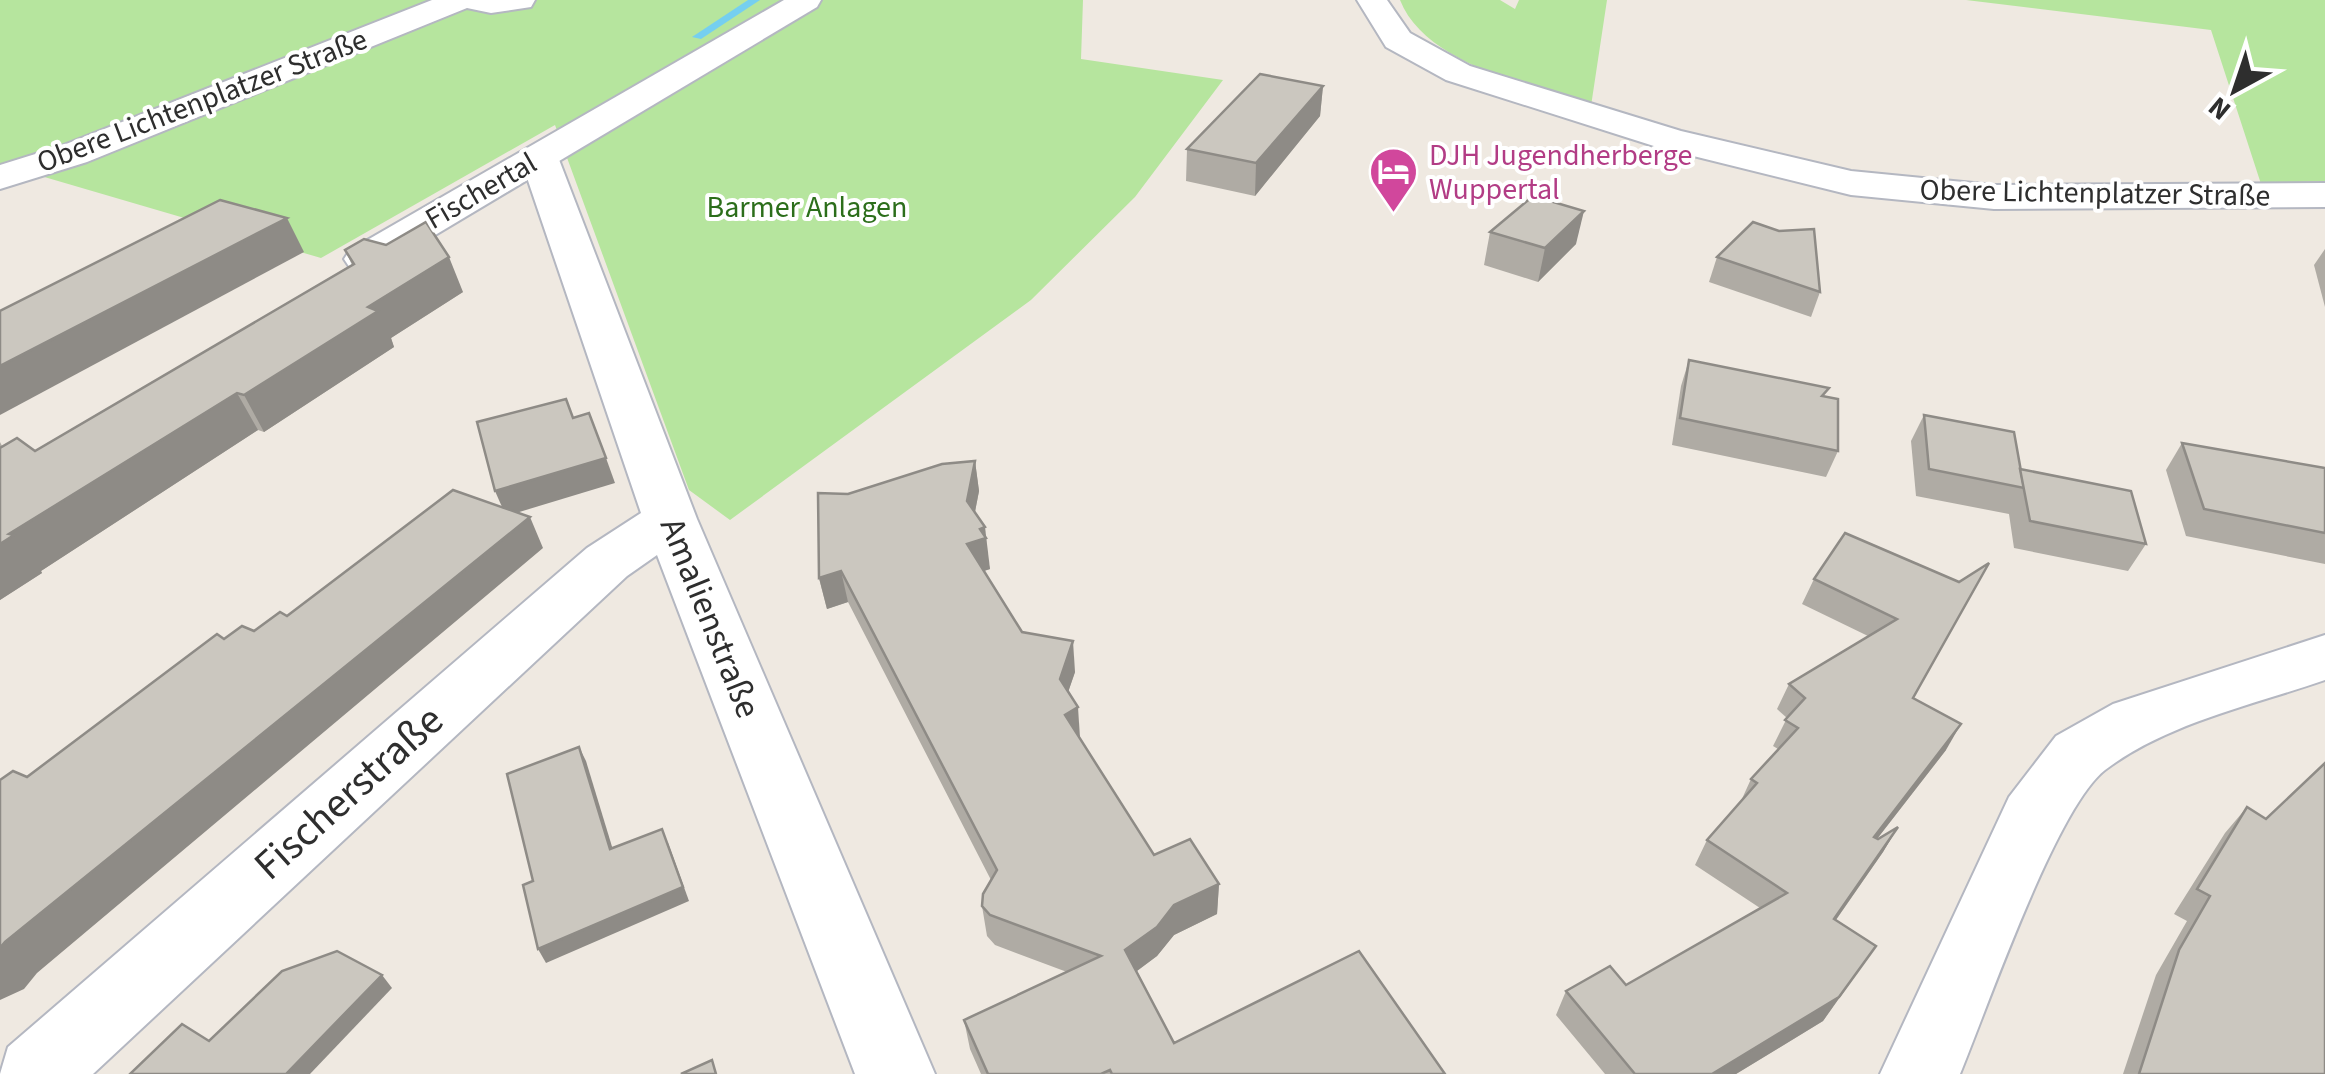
<svg xmlns="http://www.w3.org/2000/svg" width="2325" height="1074" viewBox="0 0 2325 1074" font-family="'Source Sans 3',sans-serif">
	<rect width="100%" height="100%" fill="#efe9e1"/>
	<g fill="#b6e59e">
		<path d="M0,0H1083L1081,59L1223,80L1135,197L1031,300L730,520L689,490L555,125L321,258L0,164Z"/>
		<path d="M1400,0H1500L1515,9L1519,0H1607L1591,106C1532,86 1425,64 1400,0Z"/>
		<path d="M1966,0H2325V181L2261,184L2211,30Z"/>
	</g>
	<g fill="none" stroke-linecap="round" stroke-linejoin="round">
		<path fill="#75cff0" fill-rule="evenodd" d="M748,0H760L701,39L692,37Z"/>
		<defs>
			<g id="street">
				<path d="M539,146L552,149L558,157L697,519L935,1074H855L657,555L627,576L93,1074H0L8,1047L587,548L641,513L520,157L526,149Z"/>
				<path d="M2325,635V680C2253,705 2167,723 2105,770C2056,808 1987,1009 1960,1074H1880L2009,797L2056,736L2113,704Z"/>
			</g>
			<g id="secondary">
				<path d="M432,0H535L531,7L491,13L467,8L87,162L0,189V165L61,146Z"/>
				<path d="M784,0H821L817,7L380,268L365,272L350,268L344,259L350,250Z"/>
				<path d="M1357,0H1387L1410,33L1470,66L1681,131L1851,171L1994,185L2325,183V207L1994,209L1851,195L1657,147L1446,80L1386,47Z"/>
			</g>
		</defs>
		<use href="#street" stroke="#b4b7c1" stroke-width="4"/>
		<use href="#secondary" stroke="#b4b7c1" stroke-width="4"/>
		<use href="#street" fill="#fff" fill-rule="evenodd"/>
		<use href="#secondary" fill="#fff" fill-rule="evenodd"/>
	</g>
	<g fill="#afaba4">
		<path d="M1323,86L1320,116L1255,196L1186,181L1187,149Z"/>
		<path d="M1779,231L1820,292L1811,317L1709,282L1717,257Z"/>
		<path d="M1490,232L1576,244L1538,282L1484,265Z"/>
		<path d="M2325,249V307L2314,265Z"/>
		<path d="M345,250L463,292L391,338L394,347L264,432L258,430L41,571L42,573L0,600V442L2,446L35,451L352,265Z"/>
		<path d="M1689,360L1826,396L1838,451L1826,477L1672,445L1681,386Z"/>
		<path d="M1924,415L2020,469L2146,544L2128,571L2014,548L2009,514L1916,496L1911,441Z"/>
		<path d="M2182,443L2325,468V564L2186,536L2166,470Z"/>
		<path d="M975,461L979,491L975,512L990,569L984,571L1022,632L1075,672L1068,692L1080,738L1154,855L1219,884L1217,914L1174,935L1157,956L1137,971L1174,1043L1445,1074H981L970,1049L964,1020L1067,972L995,945L987,936L982,906L991,880L848,602L827,609L819,578L848,494Z"/>
		<path d="M1814,579L1959,582L1913,698L1946,750L1877,839L1898,827L1883,852L1836,920L1876,946L1823,1021L1736,1074H1605L1556,1015L1566,991L1626,985L1760,908L1695,865L1707,840L1741,801L1751,779L1778,749L1773,746L1787,718L1777,709L1789,684L1868,636L1802,604Z"/>
		<path d="M2247,807L2266,819L2325,1074H2123L2156,975L2187,921L2174,914L2225,833Z"/>
	</g>
	<g fill="#8e8b86">
		<path d="M1323,86L1320,116L1255,196L1256,163Z"/>
		<path d="M1584,211L1576,244L1538,282L1545,248Z"/>
		<path d="M287,218L304,252L0,415V366Z"/>
		<path d="M449,257L463,292L391,338L394,347L264,432L244,395L368,307Z"/>
		<path d="M237,393L258,430L41,571L42,573L0,600V544L9,534Z"/>
		<path d="M606,458L615,483L506,516L495,491Z"/>
		<path d="M975,461L979,491L971,532L967,501Z"/>
		<path d="M530,517L543,548L37,973L24,989L0,1000V948L5,942Z"/>
		<path d="M985,527L990,569L971,575L967,544L980,529Z"/>
		<path d="M841,571L848,602L827,609L819,578Z"/>
		<path d="M1073,641L1075,672L1062,710L1060,679Z"/>
		<path d="M1078,707L1080,738L1065,715Z"/>
		<path d="M1961,724L1946,750L1859,862L1874,837Z"/>
		<path d="M579,747L586,761L617,863L610,849Z"/>
		<path d="M1898,827L1883,852L1819,944L1834,919Z"/>
		<path d="M668,843L689,901L546,963L538,949Z"/>
		<path d="M1219,884L1217,914L1174,935L1157,956L1126,979L1125,950L1174,905Z"/>
		<path d="M1876,946L1823,1021L1736,1074H1712Z"/>
		<path d="M382,975L392,988L310,1074H286Z"/>
	</g>
	<g fill="#cbc7bf" stroke="#8e8b86" stroke-width="2.5">
		<path d="M1260,74L1323,86L1256,163L1187,149Z"/>
		<path d="M1533,196L1584,211L1545,248L1490,232Z"/>
		<path d="M220,200L287,218L0,366V311Z"/>
		<path d="M426,222L449,257L368,307L378,311L244,395L237,393L9,534L14,535L0,544V448L17,438L35,451L354,264L345,250L364,239L386,245Z"/>
		<path d="M1753,222L1779,231L1814,229L1820,292L1717,257Z"/>
		<path d="M1689,360L1829,388L1822,396L1838,399V451L1680,418Z"/>
		<path d="M566,399L573,418L589,413L606,458L495,491L477,422Z"/>
		<path d="M1924,415L2014,432L2024,488L1929,469Z"/>
		<path d="M2182,443L2325,468V533L2204,509Z"/>
		<path d="M975,461L967,501L985,527L980,529L986,538L967,544L1022,632L1073,641L1060,679L1078,707L1065,715L1154,855L1190,839L1219,884L1174,905L1157,927L1125,950L1174,1043L1359,951L1445,1074H1112L1110,1070L1101,1074H988L964,1020L1101,956L990,915L982,906L983,894L997,870L841,571L819,578L818,493L848,494L942,464Z"/>
		<path d="M2020,469L2131,491L2146,544L2030,521Z"/>
		<path d="M453,490L530,517L5,942L0,948V780L13,771L27,777L217,634L224,639L242,626L254,631L280,612L287,616Z"/>
		<path d="M1845,533L1959,582L1989,563L1913,698L1961,724L1874,837L1878,839L1898,827L1834,919L1876,946L1839,997L1712,1074H1635L1566,991L1610,966L1626,985L1787,893L1707,840L1757,783L1751,779L1798,728L1785,720L1805,698L1789,684L1897,619L1814,579Z"/>
		<path d="M579,747L610,849L662,829L683,887L538,949L523,885L533,881L507,774Z"/>
		<path d="M2325,763V1074H2139L2179,950L2210,896L2197,889L2247,807L2266,819Z"/>
		<path d="M337,951L382,975L286,1074H130L182,1024L209,1041L282,971Z"/>
		<path d="M712,1060L716,1074H681Z"/>
	</g>
	<defs>
		<symbol id="hotel-pin" viewBox="-11 -11 22 30"><path d="M0 17L-7.5 6A9.5 9.5 0 1 1 7.5 6Z" fill="#d1479c" stroke="#fff"/><path d="M-6-4.5h1.5V1H6V5H4.5V3h-9V5H-6ZM-4 0a1.8 1.8 0 1 1 3.6 0ZM.5 0V-2.5h3Q6-2.5 6 0Z" fill="#fff"/></symbol>
	</defs>
	<g fill-rule="evenodd">
		<use href="#hotel-pin" x="1366" y="144" width="55" height="75"/>
	</g>
	<g text-anchor="middle" dominant-baseline="central" stroke-width="8" stroke-linejoin="round" paint-order="stroke">
		<g font-size="30" fill="#2e2e2e" stroke="#fff">
			<text transform="translate(202 101) rotate(-21)">Obere Lichtenplatzer Straße</text>
			<text transform="translate(481 191) rotate(-30)">Fischertal</text>
			<text transform="translate(2095 193) rotate(1)">Obere Lichtenplatzer Straße</text>
		</g>
		<g font-size="30" fill="#b23c85" stroke="#fff" text-anchor="start">
			<text x="1429" y="155">DJH Jugendherberge<tspan x="1429" dy="34">Wuppertal</tspan></text>
		</g>
		<g font-size="30" fill="#2c6e1b" stroke="#fff">
			<text x="807" y="207">Barmer Anlagen</text>
		</g>
		<g font-size="35" fill="#2e2e2e" stroke="#fff">
			<text transform="translate(710 618) rotate(68)">Amalienstraße</text>
		</g>
		<g font-size="42" fill="#2e2e2e" stroke="#fff">
			<text transform="translate(349 793) rotate(-42)">Fischerstraße</text>
		</g>
	</g>
	<g transform="translate(2235 90) rotate(220)" stroke="#ffffff" stroke-width="8" paint-order="stroke">
	<path d="M0-8L18 38L0 25L-18 38Z" fill="#2e2e2e"/>
	<text y="-15" font-size="28" font-weight="bold" text-anchor="middle" fill="#2e2e2e">N</text>
	</g>
</svg>
